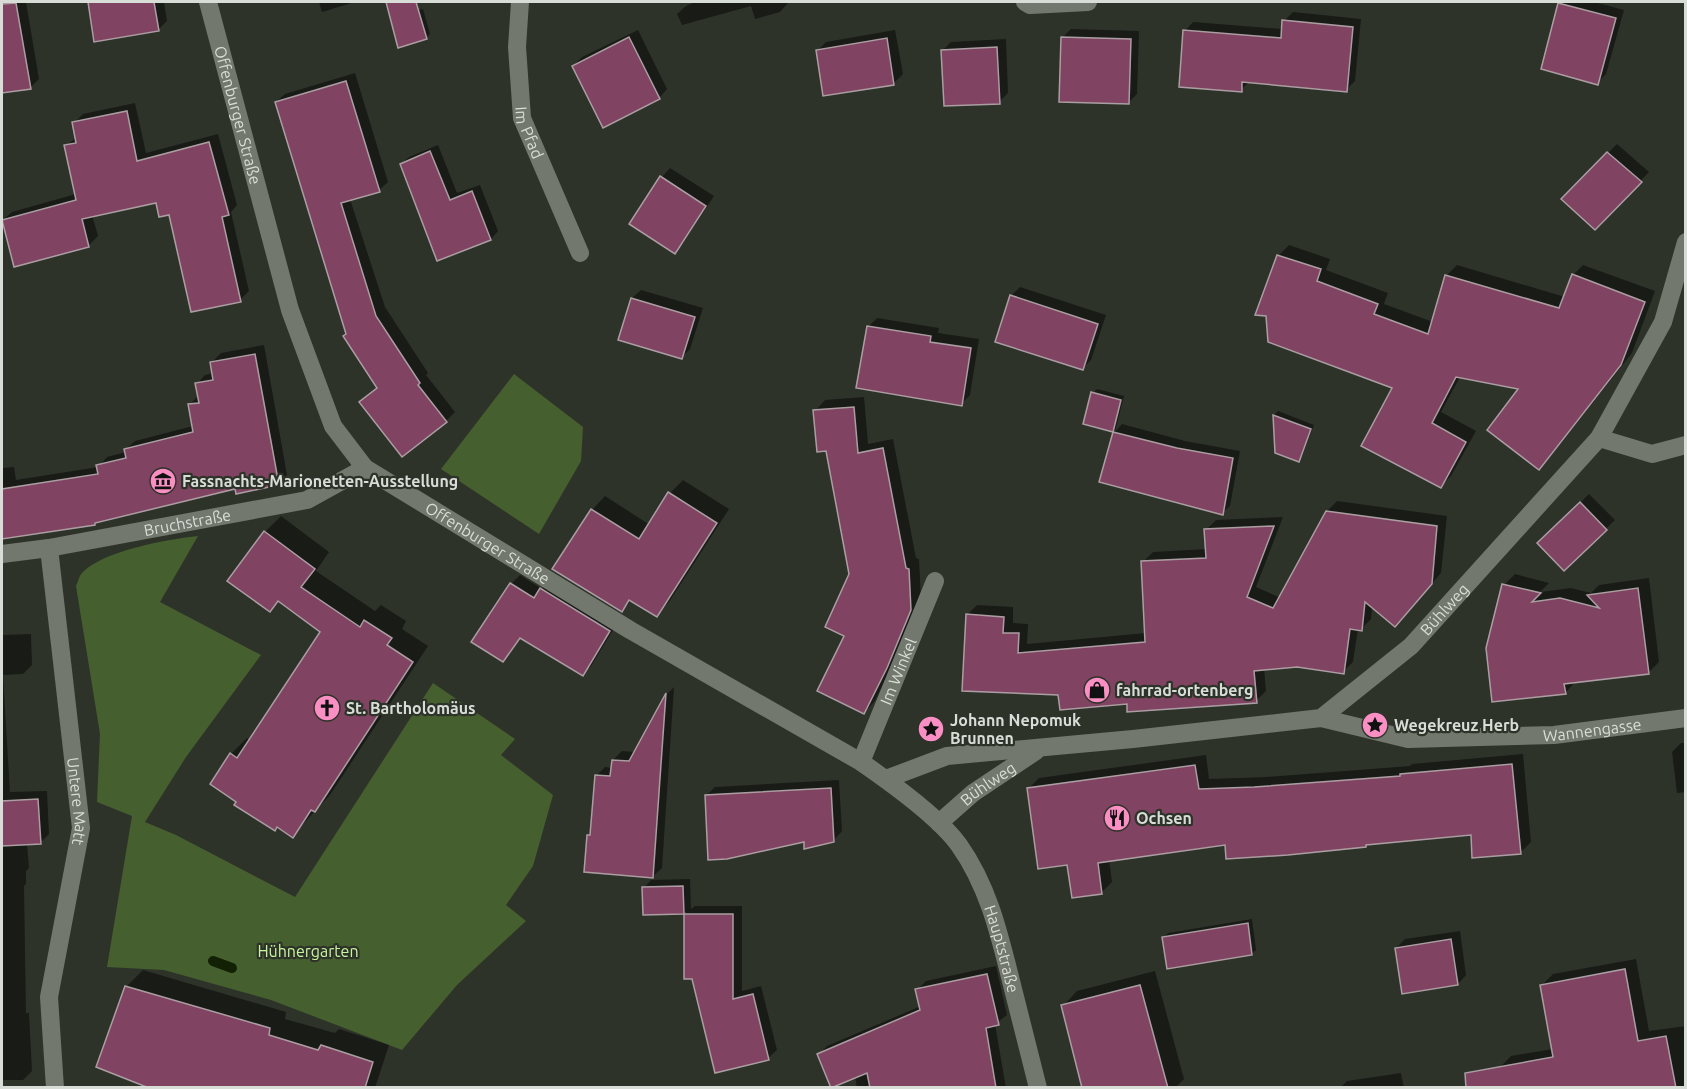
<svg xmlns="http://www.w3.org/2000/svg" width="1687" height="1089" viewBox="0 0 1687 1089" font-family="Ubuntu,sans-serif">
	<rect width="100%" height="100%" fill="#2e332a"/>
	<g fill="#465f2e">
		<path d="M514,374L583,427L581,461L539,534L441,469Z"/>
		<path d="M198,536L160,602L261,655L186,757L145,822L176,835L295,897L433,683L515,739L501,755L553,795L533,866L506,905L526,921L457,985L402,1050L271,1000L164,970L107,967L132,816L97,802L100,734L76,586C78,582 79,576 82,573C102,551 168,539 198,536Z"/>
	</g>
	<g fill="#0007">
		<path d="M2,2H26L39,79L31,87L2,92Z"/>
		<path d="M88,2H164L167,21L158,30L95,40Z"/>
		<path d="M319,2H355L322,12Z"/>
		<path d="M695,2H788V3L780,12L755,19L751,6L682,25L677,14L686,6Z"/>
		<path d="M1561,2H1594L1624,10L1606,74L1597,83L1542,68Z"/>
		<path d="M423,9L430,34L426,38L396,16Z"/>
		<path d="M1293,12L1361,19L1355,81L1346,90L1250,81L1241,90L1185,31L1193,22L1283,29L1284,21Z"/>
		<path d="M1071,29L1139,31L1137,94L1128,103L1062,38Z"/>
		<path d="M638,30L667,89L659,98L573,66L582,57Z"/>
		<path d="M895,30L903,74L894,83L817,51L826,42Z"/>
		<path d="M1006,39L1008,93L999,102L942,51L951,42Z"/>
		<path d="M355,73L388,182L379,190L350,199L385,307L428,373L426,375L455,412L446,421L370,394L378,387L347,334L276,102L285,94Z"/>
		<path d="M135,103L146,153L218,134L237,205L231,212L249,291L240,300L170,213L157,202L92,215L98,236L89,245L15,265L3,220L12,212L76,194L66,146L77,137L74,123L83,114Z"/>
		<path d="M1617,144L1649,172L1595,228L1563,199Z"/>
		<path d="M438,145L457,193L480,185L498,231L491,239L438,259L401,164L409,157Z"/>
		<path d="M670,168L714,196L683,243L674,252L662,177Z"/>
		<path d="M1289,245L1330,259L1326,270L1388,293L1384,304L1433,322L1446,276L1457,265L1565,297L1573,275L1583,265L1655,291L1632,353L1549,458L1539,468L1521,388L1460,377L1441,412L1476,431L1451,476L1441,486L1394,388L1278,256Z"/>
		<path d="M1020,287L1106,315L1091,360L1082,369L1011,296Z"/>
		<path d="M641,290L703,308L690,349L681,358L620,339L632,298Z"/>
		<path d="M877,318L939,328L938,333L979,339L970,395L961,404L868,327Z"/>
		<path d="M264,345L287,475L278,484L236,487L97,521L94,524L2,538V468L14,467L16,480L98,467L107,457L126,452V449L135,441L193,426L189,405L199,395L197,384L205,375L214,373L212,362L221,353Z"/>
		<path d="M1097,389L1124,396L1115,432L1122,424L1185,441L1240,451L1230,506L1222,513L1101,481L1115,431L1085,423L1093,393Z"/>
		<path d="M864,397L868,444L893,439L916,558L919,559L921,599L897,656L874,702L864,713L846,635L850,574L827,450L815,411L825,400Z"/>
		<path d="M1278,411L1314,425L1302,456L1298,460L1277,452L1274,415Z"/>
		<path d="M683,480L729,509L669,602L656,615L632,600L622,610L554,569L592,510L605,496L650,525L670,493Z"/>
		<path d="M1589,494L1615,520L1564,569L1539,543Z"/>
		<path d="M1337,501L1447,516L1441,573L1405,615L1372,607L1371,619L1361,629H1358L1353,662L1343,672L1298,666L1264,668L1266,691L1256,701L1128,702L1060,693L967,615L977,605L1013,607V623L1028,624L1027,644L1146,633L1143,562L1153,552L1207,549L1206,530L1216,520L1283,517L1256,587L1281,598L1327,511Z"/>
		<path d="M281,516L329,552L316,571L375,611L381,605L406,621L402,629L428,646L330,795L292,836L238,801L231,754L247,738L250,741L322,631L279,600L270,610L265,532Z"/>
		<path d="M1515,574L1549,583L1540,592L1571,588L1591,593L1599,585L1649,578L1659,662L1648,673L1576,681L1565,693L1504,585Z"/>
		<path d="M520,575L542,589L550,581L618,622L591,666L582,674L522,637L503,660L473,641L511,584Z"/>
		<path d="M31,634L32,665L23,674L3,675L10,792L47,791L49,834L40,843H27L29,868L26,871V884L24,886L26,1013H29L32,1071L23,1080H2V635Z"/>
		<path d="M674,687L662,868L653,876L589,835L592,832L596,776L605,767L612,768L613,760L622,751L635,752L667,694Z"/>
		<path d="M1681,743H1686V792L1677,793L1672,752Z"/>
		<path d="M1523,754L1531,842L1520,853L1472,834L1368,843L1365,846L1226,843L1109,859L1112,882L1102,892L1069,863L1028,789L1039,778L1206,755L1209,779L1266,777L1410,766L1412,764Z"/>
		<path d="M839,780L842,831L834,840H805L706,796L715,787Z"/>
		<path d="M690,879L691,909L695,906H742V991L761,986L777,1050L768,1058L693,978H686V912L645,913L644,888L651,880Z"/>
		<path d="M1252,919L1256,950L1252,954L1164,937L1168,933Z"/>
		<path d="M1460,931L1466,975L1458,984L1396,948L1405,939Z"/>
		<path d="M1636,959L1649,1031L1686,1026V1088H1503L1499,1068L1511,1056L1553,1049L1541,986L1553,974Z"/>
		<path d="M996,966L1007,1015L995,1024L1006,1088H857L855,1076L818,1055L827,1046L921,1006L917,990L926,981Z"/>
		<path d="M143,970L286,1012L285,1019L335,1033L339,1029L389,1045L375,1088H153L126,987Z"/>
		<path d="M1155,971L1184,1079L1175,1088H1084L1063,1006L1077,991Z"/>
		<path d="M1401,1073L1404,1088H1340L1347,1081Z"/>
	</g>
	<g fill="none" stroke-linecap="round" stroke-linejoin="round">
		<path stroke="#122003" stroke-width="10" d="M213,961L232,968"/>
	</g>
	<g fill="#804361" stroke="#ab9ea3" stroke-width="1.5">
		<path d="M88,2H154L159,31L94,42Z"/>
		<path d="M386,2H416L427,39L398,48Z"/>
		<path d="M16,3L31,89L2,93V4Z"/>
		<path d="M1558,3L1616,18L1598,85L1541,69Z"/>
		<path d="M1282,20L1353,27L1347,92L1242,82V92L1179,87L1183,30L1281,38Z"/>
		<path d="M629,37L660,99L603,128L572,66Z"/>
		<path d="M1061,37L1131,39L1129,104L1059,102Z"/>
		<path d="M887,38L894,85L823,96L816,50Z"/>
		<path d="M997,47L1000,104L944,106L941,50Z"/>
		<path d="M346,81L380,192L341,203L376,316L420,383L418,385L447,422L402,457L359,402L377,388L343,336L346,334L275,102Z"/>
		<path d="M127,111L137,161L209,142L229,215L222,217L241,302L191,312L169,215L159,217L156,203L82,219L89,247L14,267L2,220L76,200L64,145L76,143L72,122Z"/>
		<path d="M430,151L450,200L472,191L491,240L437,261L400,164Z"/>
		<path d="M1607,152L1642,182L1595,230L1561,199Z"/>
		<path d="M660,176L706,206L675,254L629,224Z"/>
		<path d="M1277,255L1321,269L1317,281L1378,304L1374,314L1428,334L1445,275L1559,308L1572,274L1645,302L1621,365L1539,470L1487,430L1518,389L1456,377L1432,423L1466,442L1441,488L1361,446L1392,388L1268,342L1266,316L1255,315Z"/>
		<path d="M1010,295L1098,324L1083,370L995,342Z"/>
		<path d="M631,298L695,317L682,359L618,340Z"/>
		<path d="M867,326L931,336L930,342L971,348L962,406L856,388Z"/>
		<path d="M255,354L279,485L236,494L235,489L95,523V525L2,539V489L98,474L96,465L126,458L124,449L193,432L188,404L199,403L195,383L213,380L210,362Z"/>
		<path d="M1091,392L1121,400L1113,432L1083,424Z"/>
		<path d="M854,407L858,453L883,448L906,568L909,569L911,610L887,668L864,714L817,691L844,636L825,627L849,574L826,451L817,452L813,410Z"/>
		<path d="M1273,415L1311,429L1299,462L1275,453Z"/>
		<path d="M1113,432L1177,448L1233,458L1223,515L1099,482Z"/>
		<path d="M668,492L717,523L657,617L629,600L622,612L552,569L591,509L639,539Z"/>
		<path d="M1580,502L1607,530L1564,571L1537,543Z"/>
		<path d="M1326,511L1437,526L1432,584L1395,627L1365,602L1362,631L1350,629L1344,674L1297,667L1254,671L1257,703L1127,712V704L1060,710L1058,695L962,691L966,614L1004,617L1003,633H1019L1018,653L1145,642L1141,561L1206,558L1204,529L1274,526L1247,597L1273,608Z"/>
		<path d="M264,531L315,569L301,587L360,627L364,620L392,638L387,645L413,662L315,812L311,810L293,838L277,827L275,831L234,805L236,802L210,784L230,753L237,758L320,632L278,601L270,612L227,581Z"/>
		<path d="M510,583L534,598L540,588L610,631L583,676L520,638L503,662L471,642Z"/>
		<path d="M1502,584L1541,593L1532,602L1560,598L1599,608L1587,595L1638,588L1649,674L1564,684L1566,694L1492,702L1486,648Z"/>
		<path d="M666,693L653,878L584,872L587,835H590L595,775L610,776L612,760L629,761Z"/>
		<path d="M1512,764L1521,854L1472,858L1471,835L1366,845V847L1288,855L1226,859L1225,845L1098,863L1102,894L1072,898L1067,865L1038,869L1027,788L1195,765L1199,789L1254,787L1400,776V774Z"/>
		<path d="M831,788L834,842L804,849V842L727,859L708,860L705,795Z"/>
		<path d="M38,799L41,844L2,846V801Z"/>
		<path d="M683,886L684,914L643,915L642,887Z"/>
		<path d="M684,914H733V999L753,994L769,1060L715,1073L692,979H684Z"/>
		<path d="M1248,923L1252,955L1167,969L1162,937Z"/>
		<path d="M1451,939L1458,985L1402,994L1395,948Z"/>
		<path d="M1625,969L1638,1041L1666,1036L1676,1088H1466L1465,1073L1553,1057L1540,985Z"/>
		<path d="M987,974L999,1025L986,1028L996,1088H870L867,1073L831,1088L817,1054L920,1010L915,989Z"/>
		<path d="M1140,985L1168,1088H1082L1061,1005Z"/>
		<path d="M125,986L270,1028L269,1035L318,1050L321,1045L373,1062L365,1088H149L96,1067Z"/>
	</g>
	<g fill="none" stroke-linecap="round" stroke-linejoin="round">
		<g stroke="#73786e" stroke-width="18">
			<path id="s1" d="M520,2L517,47L522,118L580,253"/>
			<path d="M1025,2L1030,5L1088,2"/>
			<path d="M1599,438L1652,454L1686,445"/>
			<path id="s2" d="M49,548L81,828L49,997L55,1088"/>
			<path id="s3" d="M2,554L49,548L307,500L365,468"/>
			<path id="s4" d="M1321,718L1408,739L1554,735L1686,718"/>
			<path id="s5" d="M861,762L935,581"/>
		</g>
		<g stroke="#73786e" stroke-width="18">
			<path id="s6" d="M208,2L290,310L333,426L365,468L630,630L861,762C890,782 939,817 959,845C988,886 999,933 1011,981C1020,1016 1029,1052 1038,1088"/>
			<path id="s7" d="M886,779L947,756L1133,739L1321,718L1411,646L1599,438L1663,322L1686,242"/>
			<path id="s8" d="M939,823L973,793L1036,751"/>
		</g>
	</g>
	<defs>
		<symbol id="museum-disc" viewBox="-11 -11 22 22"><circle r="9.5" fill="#fb8fc4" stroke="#2e332a"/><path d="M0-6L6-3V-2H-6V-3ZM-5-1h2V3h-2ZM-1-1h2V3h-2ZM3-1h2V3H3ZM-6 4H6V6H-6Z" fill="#111"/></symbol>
		<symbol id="shop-disc" viewBox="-11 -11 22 22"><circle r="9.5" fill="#fb8fc4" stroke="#2e332a"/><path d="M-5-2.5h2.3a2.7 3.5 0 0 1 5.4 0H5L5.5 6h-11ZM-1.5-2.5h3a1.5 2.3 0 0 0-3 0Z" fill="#111"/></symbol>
		<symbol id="church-disc" viewBox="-11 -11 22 22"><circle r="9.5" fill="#fb8fc4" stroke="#2e332a"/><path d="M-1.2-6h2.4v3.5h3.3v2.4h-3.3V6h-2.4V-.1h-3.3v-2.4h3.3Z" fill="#111"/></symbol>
		<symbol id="sight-disc" viewBox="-11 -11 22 22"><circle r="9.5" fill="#fb8fc4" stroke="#2e332a"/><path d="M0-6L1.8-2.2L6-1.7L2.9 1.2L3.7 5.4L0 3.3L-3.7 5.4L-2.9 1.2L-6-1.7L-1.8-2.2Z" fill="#111"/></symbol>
		<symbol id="restaurant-disc" viewBox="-11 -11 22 22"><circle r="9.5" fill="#fb8fc4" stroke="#2e332a"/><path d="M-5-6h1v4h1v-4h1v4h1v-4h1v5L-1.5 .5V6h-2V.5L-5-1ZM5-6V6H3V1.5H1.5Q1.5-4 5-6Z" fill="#111"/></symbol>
	</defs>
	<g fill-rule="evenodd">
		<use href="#museum-disc" x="148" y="466" width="30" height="30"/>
		<use href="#shop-disc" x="1082" y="675" width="30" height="30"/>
		<use href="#church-disc" x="312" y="693" width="30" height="30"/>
		<use href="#sight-disc" x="1360" y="710" width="30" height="30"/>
		<use href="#sight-disc" x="916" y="714" width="30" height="30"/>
		<use href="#restaurant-disc" x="1102" y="803" width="30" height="30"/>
	</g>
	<g text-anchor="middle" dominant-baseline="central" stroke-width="4.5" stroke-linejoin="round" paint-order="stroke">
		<g font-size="16" fill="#d9ddd7" stroke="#2e332a">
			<text stroke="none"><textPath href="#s6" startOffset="117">Offenburger Straße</textPath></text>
			<text stroke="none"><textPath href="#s1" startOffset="132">Im Pfad</textPath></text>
			<text stroke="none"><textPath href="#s3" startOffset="188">Bruchstraße</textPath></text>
			<text stroke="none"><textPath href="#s6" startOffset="639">Offenburger Straße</textPath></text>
			<text stroke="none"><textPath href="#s7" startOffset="606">Bühlweg</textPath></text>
			<text stroke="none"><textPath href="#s5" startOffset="98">Im Winkel</textPath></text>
			<text stroke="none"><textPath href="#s4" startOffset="274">Wannengasse</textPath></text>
			<text stroke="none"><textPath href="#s8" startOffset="63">Bühlweg</textPath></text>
			<text stroke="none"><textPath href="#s2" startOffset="255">Untere Matt</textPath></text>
			<text stroke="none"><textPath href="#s6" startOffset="1314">Hauptstraße</textPath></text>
		</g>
		<g font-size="16" font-weight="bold" fill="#d9ddd7" stroke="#2e332a" text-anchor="start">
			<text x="182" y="481">Fassnachts-Marionetten-Ausstellung</text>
			<text x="1116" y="690">fahrrad-ortenberg</text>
			<text x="346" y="708">St. Bartholomäus</text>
			<text x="950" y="720">Johann Nepomuk<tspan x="950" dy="18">Brunnen</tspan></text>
			<text x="1394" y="725">Wegekreuz Herb</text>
			<text x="1136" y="818">Ochsen</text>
		</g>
		<g font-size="16" fill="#c8f59f" stroke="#2e332a">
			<text x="308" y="951">Hühnergarten</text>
		</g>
	</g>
	<rect width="1687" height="1089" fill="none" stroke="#d9ddd7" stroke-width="6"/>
</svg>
